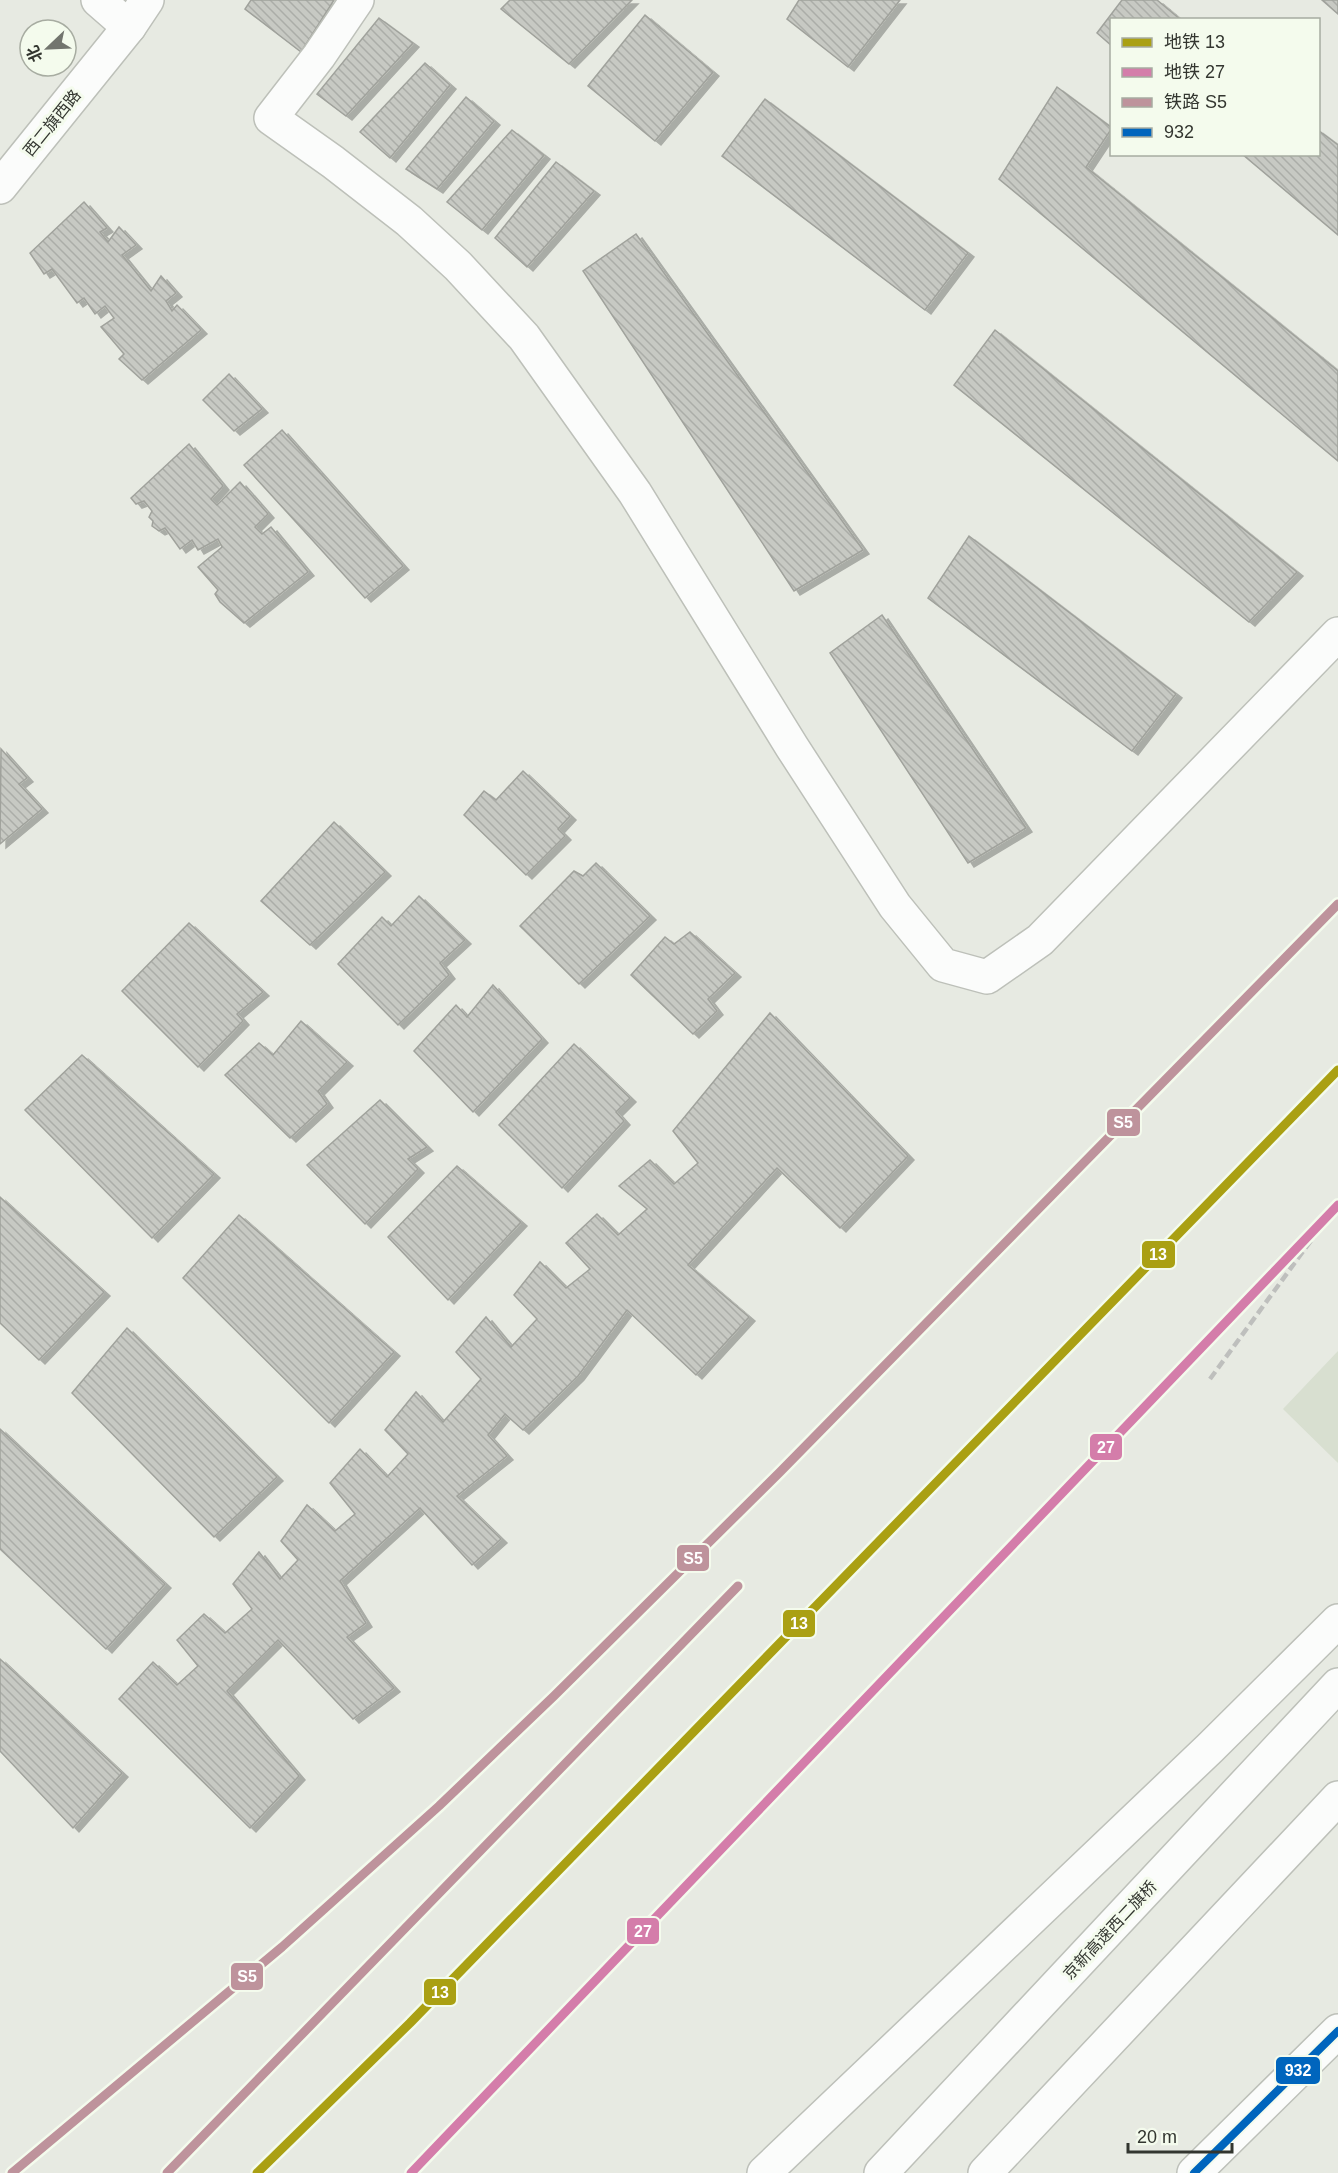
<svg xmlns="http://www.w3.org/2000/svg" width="1338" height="2173" viewBox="0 0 1338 2173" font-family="Arial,'Noto Sans SC',sans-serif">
	<defs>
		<pattern id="building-back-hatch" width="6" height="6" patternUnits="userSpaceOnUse" patternTransform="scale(1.5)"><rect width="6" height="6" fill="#c7c9c3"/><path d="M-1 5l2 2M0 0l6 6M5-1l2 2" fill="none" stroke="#abada8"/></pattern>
		<filter id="shadow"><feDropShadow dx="6" dy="4" stdDeviation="0" flood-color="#0004"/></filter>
	</defs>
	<rect width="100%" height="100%" fill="#e7eae2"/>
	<path fill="#d8dfd0" d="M1338,1351V1463L1283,1409Z"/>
	<g fill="url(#building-back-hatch)" stroke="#a0a29c" stroke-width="1.5" filter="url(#shadow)">
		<path d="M251,0H334L301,52L245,9Z"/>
		<path d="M510,0H632L569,64L501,9Z"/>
		<path d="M799,0H900L848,67L787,19Z"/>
		<path d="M1122,0H1157L1181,20H1112V46L1097,33Z"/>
		<path d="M1322,0H1338V14Z"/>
		<path d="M645,15L713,72L655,141L588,86Z"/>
		<path d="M379,18L413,43L346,116L317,94Z"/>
		<path d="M425,63L450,85L390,158L360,132Z"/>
		<path d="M1057,87L1112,128L1086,167L1338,371V461L999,179Z"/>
		<path d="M466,97L494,121L437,189L406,169Z"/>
		<path d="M765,99L968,253L925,310L722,156Z"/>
		<path d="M512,130L544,155L482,230L447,202Z"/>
		<path d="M1318,130L1338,145V235L1242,154H1318Z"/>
		<path d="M556,162L594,191L527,267L495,238Z"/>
		<path d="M84,202L107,228L100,232L108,242L119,227L136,245L122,255L151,291L161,276L176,293L166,301L172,311L177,305L201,330L142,380L119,359L124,354L101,327L114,318L105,306L95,314L84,298L77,303L52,269L44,274L30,253Z"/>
		<path d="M636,234L863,550L794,591L583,271Z"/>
		<path d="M995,330L1297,572L1249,622L954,385Z"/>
		<path d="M229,374L262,409L234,431L203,400Z"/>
		<path d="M282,430L403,566L365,598L244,465Z"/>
		<path d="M189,444L223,486L211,499L217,505L240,482L268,514L255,527L262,534L271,527L308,572L244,623L220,602L215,594L218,590L198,567L222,547L218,539L198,550L192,540L180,549L165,528L159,531L152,526L153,521L149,517L152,511L144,501L136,504L131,498Z"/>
		<path d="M969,536L1176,694L1132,751L928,598Z"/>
		<path d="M882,615L1026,828L968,863L830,653Z"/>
		<path d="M1,749L27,778L19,784L42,809L0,844Z"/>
		<path d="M523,771L570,816L558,829L565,836L526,875L464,815L484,791L496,800Z"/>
		<path d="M334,822L385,872L310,945L261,901Z"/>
		<path d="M596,863L650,916L579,984L520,926L574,871L583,876Z"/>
		<path d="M419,896L465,940L440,963L449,975L398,1025L338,964L382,917L391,926Z"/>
		<path d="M189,923L263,992L237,1014L243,1021L198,1067L122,991Z"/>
		<path d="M690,932L735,973L708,999L717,1011L693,1034L631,975L665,937L674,944Z"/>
		<path d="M493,985L542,1039L473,1112L414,1051L456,1005L467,1017Z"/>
		<path d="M770,1013L908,1156L840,1228L777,1168L688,1265L749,1317L696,1375L627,1310L578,1376L523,1430L505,1414L488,1435L507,1456L457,1496L501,1539L472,1565L420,1508L340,1581L366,1623L347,1637L394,1688L353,1719L278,1640L227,1691L299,1776L250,1828L119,1699L153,1662L177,1685L198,1666L177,1640L204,1614L225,1633L252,1609L233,1584L259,1552L280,1579L298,1560L281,1541L307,1505L335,1531L355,1514L330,1483L360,1449L387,1477L408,1454L385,1430L416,1392L443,1422L481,1379L456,1352L486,1317L511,1347L537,1319L514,1295L540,1262L566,1288L590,1269L566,1243L597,1214L618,1235L647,1209L619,1186L650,1160L674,1184L698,1163L673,1131Z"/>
		<path d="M301,1021L347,1062L318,1091L327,1104L290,1138L225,1075L259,1043L273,1055Z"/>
		<path d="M574,1044L630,1098L616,1112L624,1121L562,1188L499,1125Z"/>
		<path d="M82,1055L214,1174L152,1238L25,1110Z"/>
		<path d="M380,1100L427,1147L408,1159L418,1169L365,1224L307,1165Z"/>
		<path d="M457,1166L521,1222L448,1300L388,1237Z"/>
		<path d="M0,1197L104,1292L39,1360L0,1323Z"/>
		<path d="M239,1215L394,1352L329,1423L183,1278Z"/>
		<path d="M127,1328L277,1477L214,1537L72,1393Z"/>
		<path d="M0,1429L165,1584L106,1649L0,1549Z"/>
		<path d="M0,1659L122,1773L73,1828L0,1751Z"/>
	</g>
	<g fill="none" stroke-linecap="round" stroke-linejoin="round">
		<defs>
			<g id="minor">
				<path d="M98,0L129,27"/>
				<path d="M357,0L319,56L271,118L333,162L409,221L458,266L524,337L635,493L792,747L895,906L943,965L987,977L1040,940L1338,634"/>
				<path d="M0,187L129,27L147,0"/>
				<path d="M1194,2173L1338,2031"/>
			</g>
			<g id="highway">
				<path d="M764,2173L1210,1748L1338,1621"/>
				<path d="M881,2173L1338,1685"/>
				<path d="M985,2173L1338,1798"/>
			</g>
		</defs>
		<use href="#minor" stroke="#bdc0b9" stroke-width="36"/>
		<use href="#highway" stroke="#bdc0b9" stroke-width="36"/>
		<use href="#minor" stroke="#fbfcfb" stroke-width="33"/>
		<use href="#highway" stroke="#fbfcfb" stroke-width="33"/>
		<path stroke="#bebfbd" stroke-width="4.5" stroke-dasharray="9 4.5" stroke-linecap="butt" d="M1210,1379L1334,1209"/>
		<defs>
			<path id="bus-1" d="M1194,2173L1338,2031"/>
		</defs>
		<use href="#bus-1" stroke="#f4fbed" stroke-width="12"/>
		<use href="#bus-1" stroke="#0065bd" stroke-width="8"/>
		<defs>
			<g id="rail-1">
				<path d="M12,2173L282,1947L439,1806L554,1696L780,1472L1338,904"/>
				<path d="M167,2173L738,1586"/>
			</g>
		</defs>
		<use href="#rail-1" stroke="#f4fbed" stroke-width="14"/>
		<use href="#rail-1" stroke="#be939c" stroke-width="9"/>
		<defs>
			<path id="metro-1" d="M257,2173L410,2023L1338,1070"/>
			<path id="metro-2" d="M411,2173L1338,1205"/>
		</defs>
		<use href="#metro-1" stroke="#f4fbed" stroke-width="14"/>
		<use href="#metro-2" stroke="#f4fbed" stroke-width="14"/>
		<use href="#metro-1" stroke="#aaa013" stroke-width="9"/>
		<use href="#metro-2" stroke="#d47daa" stroke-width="9"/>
	</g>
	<g text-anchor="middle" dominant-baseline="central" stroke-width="6" stroke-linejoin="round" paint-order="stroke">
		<g font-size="16" fill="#333630" stroke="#f4fbed">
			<text transform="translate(52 123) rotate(-51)">西二旗西路</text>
			<text transform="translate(1110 1930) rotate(-47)">京新高速西二旗桥</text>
		</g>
	</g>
	<g stroke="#f4fbed" stroke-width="2">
		<rect x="1106" y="1108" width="35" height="29" rx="6" fill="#be939c"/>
		<rect x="1141" y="1240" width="35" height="29" rx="6" fill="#aaa013"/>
		<rect x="1089" y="1433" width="34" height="28" rx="6" fill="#d47daa"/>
		<rect x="676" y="1544" width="34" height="28" rx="6" fill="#be939c"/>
		<rect x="782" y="1609" width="34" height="29" rx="6" fill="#aaa013"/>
		<rect x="626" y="1917" width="34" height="28" rx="6" fill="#d47daa"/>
		<rect x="230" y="1962" width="34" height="29" rx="6" fill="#be939c"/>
		<rect x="423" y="1978" width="34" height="28" rx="6" fill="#aaa013"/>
		<rect x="1275" y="2056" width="46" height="29" rx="6" fill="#0065bd"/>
	</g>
	<g font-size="16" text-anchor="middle" font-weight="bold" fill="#fff">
		<text x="1123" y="1128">S5</text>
		<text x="1158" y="1260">13</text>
		<text x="1106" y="1453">27</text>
		<text x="693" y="1564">S5</text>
		<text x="799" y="1629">13</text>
		<text x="643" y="1937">27</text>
		<text x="247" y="1982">S5</text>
		<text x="440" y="1998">13</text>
		<text x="1298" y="2076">932</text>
	</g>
	<rect x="1110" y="18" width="210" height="138" fill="#f4fbed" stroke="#a7aca1" stroke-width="1.5"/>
	<rect x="1122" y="38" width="30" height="9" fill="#aaa013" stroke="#a7aca1" stroke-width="1.5"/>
	<text x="1164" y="48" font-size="18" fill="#333630">地铁 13</text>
	<rect x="1122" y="68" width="30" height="9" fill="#d47daa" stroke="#a7aca1" stroke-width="1.5"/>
	<text x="1164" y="78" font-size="18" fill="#333630">地铁 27</text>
	<rect x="1122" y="98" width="30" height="9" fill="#be939c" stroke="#a7aca1" stroke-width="1.5"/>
	<text x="1164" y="108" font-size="18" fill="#333630">铁路 S5</text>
	<rect x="1122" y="128" width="30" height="9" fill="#0065bd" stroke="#a7aca1" stroke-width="1.5"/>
	<text x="1164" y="138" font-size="18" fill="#333630">932</text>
	<g transform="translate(48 48) rotate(247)"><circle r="28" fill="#f4fbed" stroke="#a7aca1" stroke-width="1.5"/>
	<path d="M0-4.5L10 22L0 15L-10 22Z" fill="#72756e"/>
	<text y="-9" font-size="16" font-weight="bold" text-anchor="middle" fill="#333630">北</text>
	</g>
	<path d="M1128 2143v9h104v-9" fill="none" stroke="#333630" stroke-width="3"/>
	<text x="1137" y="2143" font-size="18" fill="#333630" stroke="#f4fbed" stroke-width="4.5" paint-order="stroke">20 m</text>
</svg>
